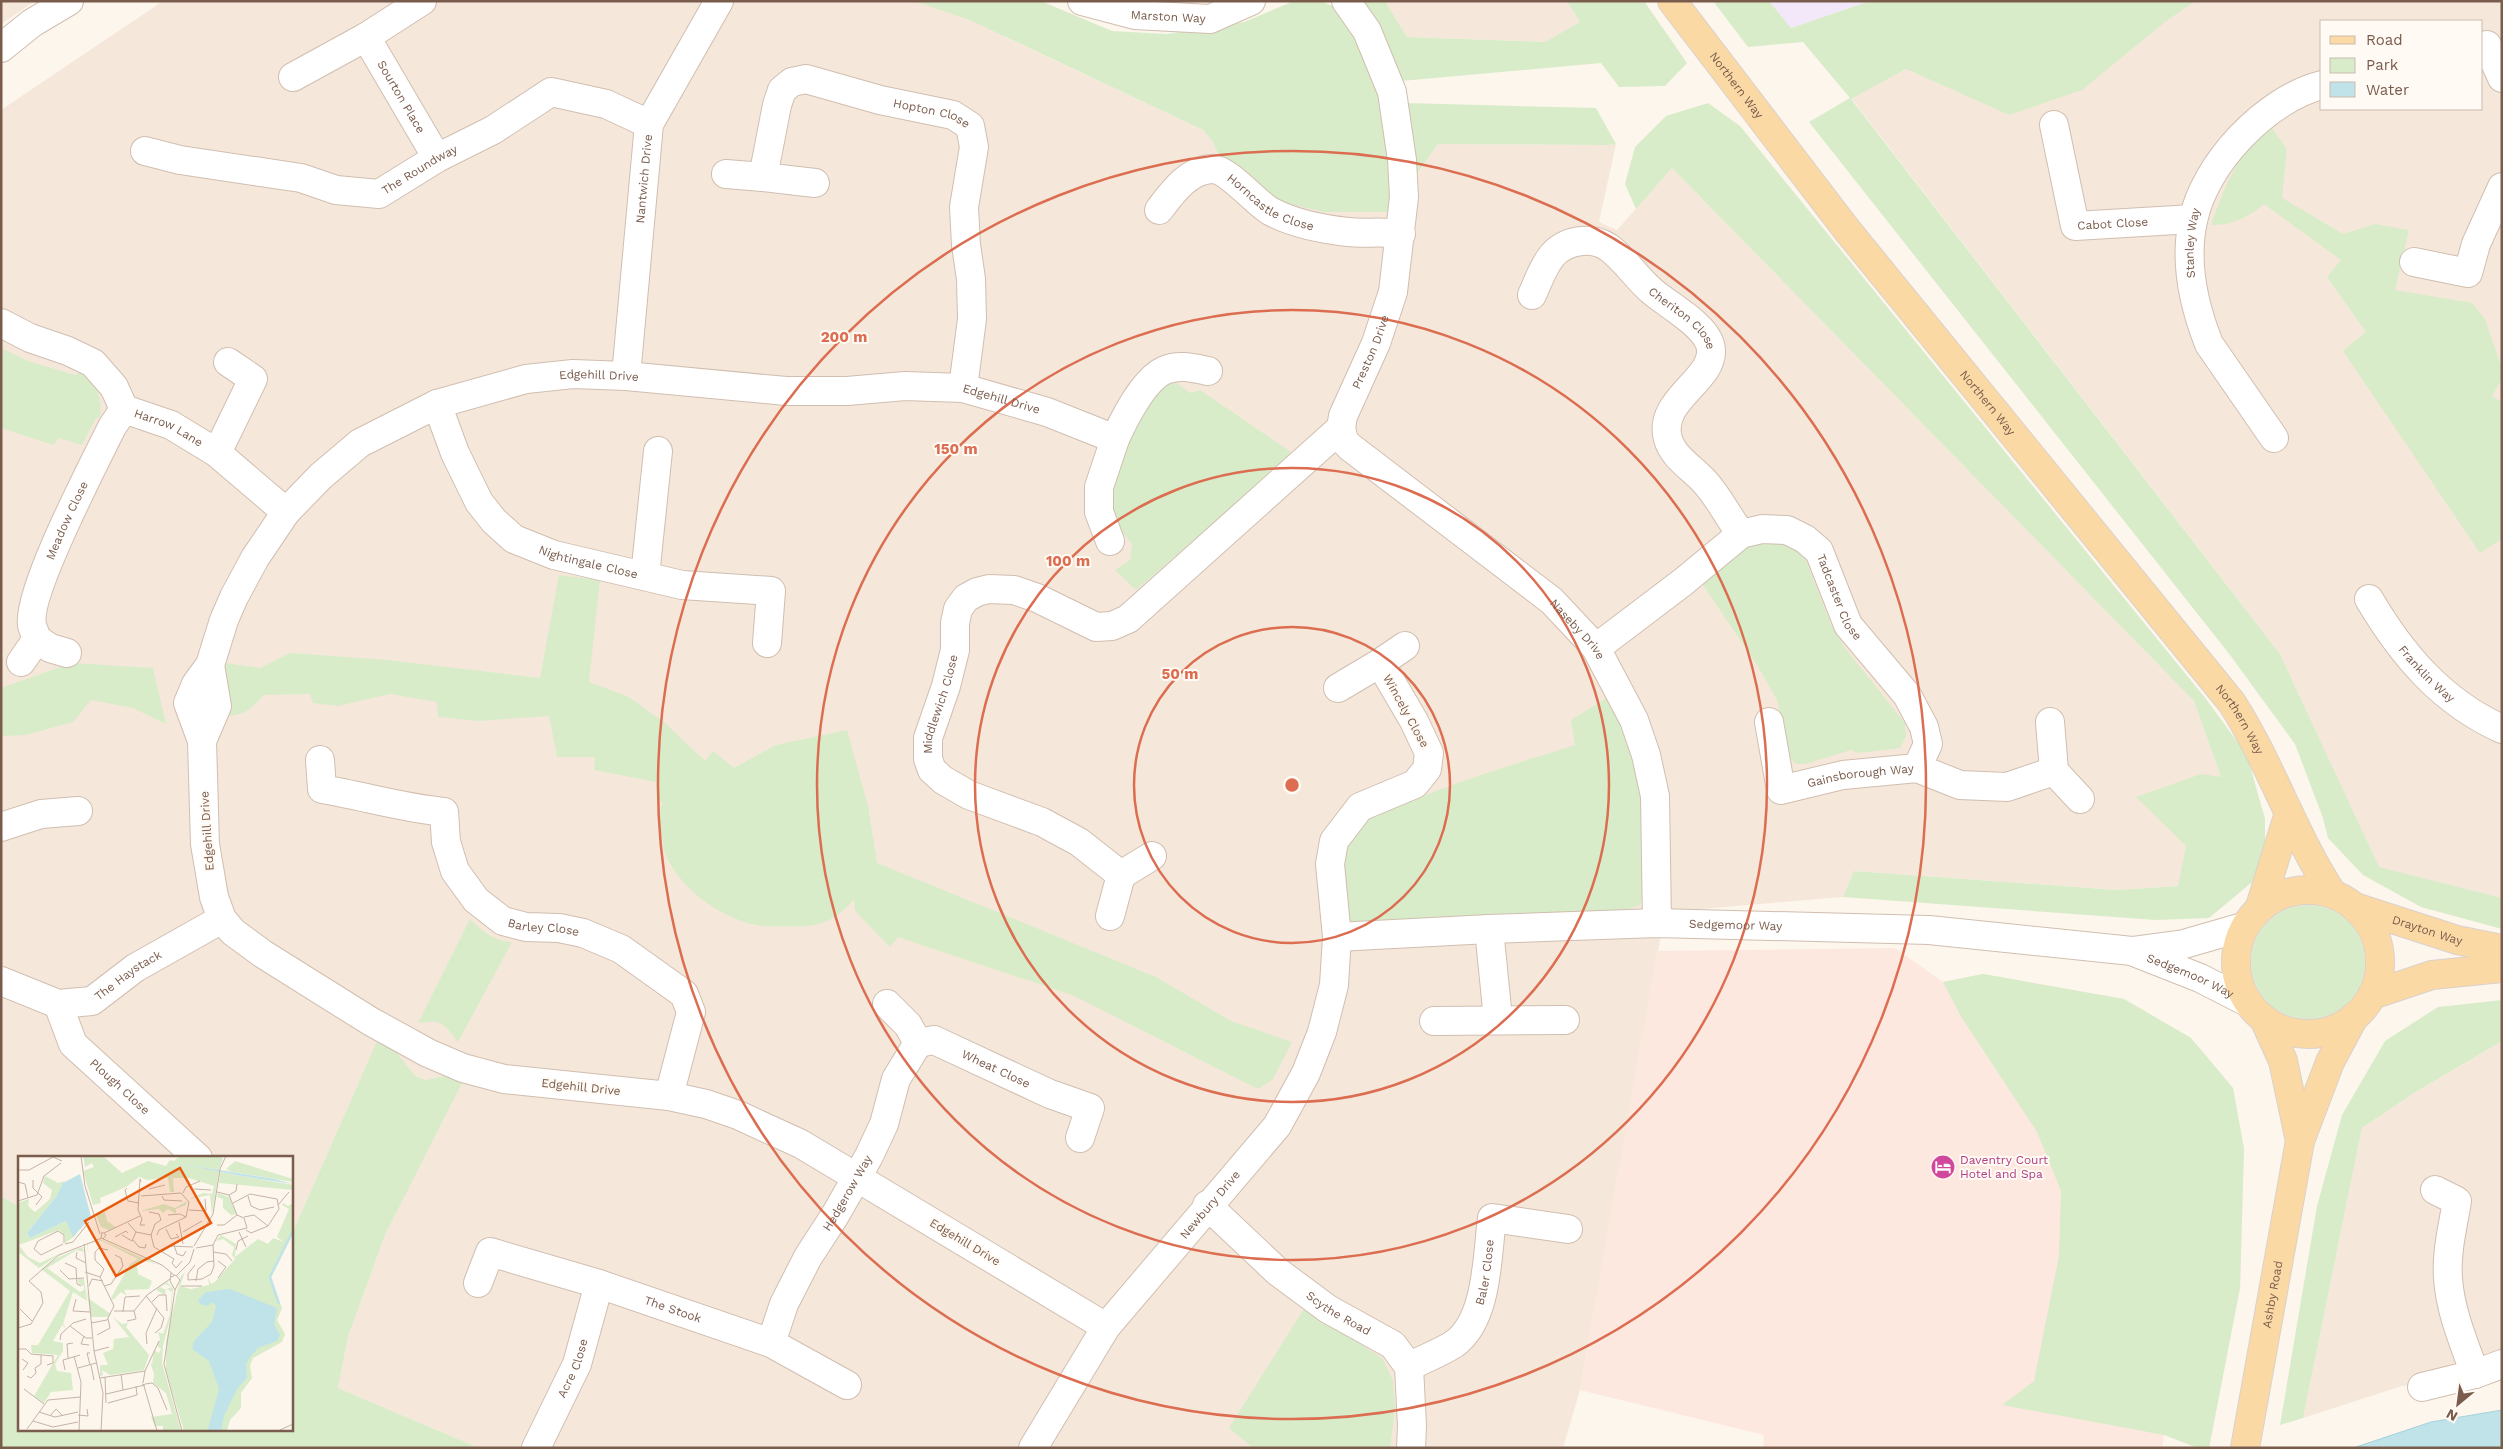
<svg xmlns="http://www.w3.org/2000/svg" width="2503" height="1449" viewBox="0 0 2503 1449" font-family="'Work Sans',sans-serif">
	<rect width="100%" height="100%" fill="#fdf6ec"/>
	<g fill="#f5e8da" fill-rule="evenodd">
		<path d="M1,1H35L1,24Z"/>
		<path d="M163,1H1012L1003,36L1203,130L1213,142L1217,152L1272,200L1391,212L1438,144L1608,145L1616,144L1599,222L1617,230L1672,168L2194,701L2221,777L2186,846L2179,886L2117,890L1854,871L1843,897L1665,912L1580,1390L1563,1448H479L338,1388L348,1337L385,1235L462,1081L448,1075L426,1080L414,1076L393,1048L362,1075L291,1236V1158H19V1207L1,1196V110Z"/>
		<path d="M1385,1H1567L1580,22L1546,42L1407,37Z"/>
		<path d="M2195,1H2502V898L2379,868L2280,654L1851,98L1906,69L2010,115ZM2322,21H2482V109H2322Z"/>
		<path d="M2502,1041V1364L2475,1374L2402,1386L2303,1418L2362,1128L2414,1093Z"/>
	</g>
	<path fill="#fde8e0" d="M1895,948L1943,982L1983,974L2124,999L2191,1038L2233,1088L2244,1149L2240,1288L2209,1448H2198L2164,1435L2162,1448H1763L1764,1435L1580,1390L1657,951Z"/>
	<path fill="#f3e8fa" d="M1769,1H1870L1791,28Z"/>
	<g fill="#d8ecc9">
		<path d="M914,1H1041L1112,31L1167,34L1244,22L1294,1H1321L1343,11L1376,61L1392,183L1391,212H1324L1272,200L1217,152L1213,142L1203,130L970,20Z"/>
		<path d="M1360,1H1385L1407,37L1545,42L1580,22L1567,1H1644L1687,63L1665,86L1619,87L1601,63L1401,81Z"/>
		<path d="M1713,1H1769L1791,28L1870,1H2195L2165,22L2082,90L2009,115L1906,69L1851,99L2280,654L2379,867L2502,898V929L2421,907L2363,875L2328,838L2323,818L2295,744L2230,655L1809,122L1850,98L1803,42L1748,47Z"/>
		<path d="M1404,103L1596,108L1616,144L1608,145L1438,144L1414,178Z"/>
		<path d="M1708,103L1740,126L2206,699L2247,755L2265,819V841L2257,878L2209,918L2156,920L1843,897L1854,871L2117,890L2178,886L2186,846L2136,797L2201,774L2221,777L2194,701L1672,168L1636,209L1625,184L1635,147L1666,116Z"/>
		<path d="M2272,128L2287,149L2282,198L2343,234L2375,224L2409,230L2395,290L2472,303L2485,319L2502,369V379L2492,396L2502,402V539L2480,553L2343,351L2366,332L2327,277L2341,260L2264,204C2247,218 2233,225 2211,225C2222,193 2241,143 2272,128Z"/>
		<path d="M1,348L28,361L75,375L80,372C96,385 103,396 100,417L96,418L82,445L59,438L53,445L1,428Z"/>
		<path d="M1173,380L1190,393L1200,390L1291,452L1272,472L1136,590L1115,570L1130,560L1132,544L1115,524L1112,496L1135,422L1154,392Z"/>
		<path d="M1766,538L1790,545L1805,558L1831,625L1845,648L1905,723L1906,736L1900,748L1858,753L1851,750L1805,764H1796L1790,758L1777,700L1759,668L1699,579L1742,543Z"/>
		<path d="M559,575L600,580L589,682L629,697L665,723L705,761L713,751L734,768L776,745L847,730L868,806L877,863L1156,977L1231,1021L1292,1042L1273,1079L1258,1089L1072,995L898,937L890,947L855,911L854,899C835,924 813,928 783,926C774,926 765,927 756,925C721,918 680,889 666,855C663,849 663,842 662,836C659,822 656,816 663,803L656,798V782L594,770L595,757H557L549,716L477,721L438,717L437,702L390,694L338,706L313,703L310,694L263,695C253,709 243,716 226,716L222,676L226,663L260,668L290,653L388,660L540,678Z"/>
		<path d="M72,663L153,668L166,724L133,708L91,700L73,722L26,735L1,736V688Z"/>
		<path d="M1613,694L1640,768L1647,887L1640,905L1620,913L1350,922C1338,893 1338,850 1360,825C1366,818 1379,815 1387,811C1448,784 1512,765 1575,745L1571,720Z"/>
		<circle cx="2308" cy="962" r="57"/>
		<path d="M470,919C482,931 495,942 512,942L458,1042C443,1023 444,1020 418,1023Z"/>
		<path d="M1983,974L2124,999L2191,1038L2233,1088L2244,1149L2240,1288L2209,1448H2198L2164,1435L2002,1405L2034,1381L2059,1256L2061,1191L2037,1132L1960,1015L1943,982Z"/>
		<path d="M2502,1000V1041L2414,1093L2362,1128L2303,1418L2280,1425L2317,1206L2342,1115L2385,1041L2438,1007Z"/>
		<path d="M377,1041L393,1048L415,1076L426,1080L448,1075L463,1081L385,1235L348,1337L338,1388L479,1448H1V1196L19,1207V1430H291V1236Z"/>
		<path d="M1305,1307L1383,1359L1393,1381L1395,1409L1390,1448H1253L1229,1428Z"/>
	</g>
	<path fill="#bfe3e8" stroke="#a5d3da" d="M2502,1410V1448H2353L2431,1422Z"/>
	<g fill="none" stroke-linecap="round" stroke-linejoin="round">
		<defs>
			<g id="minor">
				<path id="s1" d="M422,1L366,37L437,158"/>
				<path id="s2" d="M1082,1L1135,15L1210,19L1251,1"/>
				<path d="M2487,45L2502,78"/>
				<path d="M1,48L32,23L69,1"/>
				<path d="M293,77L366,37"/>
				<path id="s3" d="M2054,125L2075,226L2193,219"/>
				<path id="s4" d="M145,151L180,160L301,178L336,190L379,194L437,158L493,130L551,92L606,104L649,124"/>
				<path d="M726,174L763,177"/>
				<path id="s5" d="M815,183L763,177L777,105L782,90L792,82L806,79L880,100L953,115L970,126L974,147L964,207L966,245L971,279L972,319L963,388"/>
				<path id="s6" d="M1159,210C1172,193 1188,170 1212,169C1228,169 1255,202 1270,211C1294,224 1321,229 1348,232C1365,234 1383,231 1401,234"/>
				<path d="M2414,262L2468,273L2476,244L2502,187"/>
				<path id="s7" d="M1532,295C1544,268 1550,244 1582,241C1591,240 1600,242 1608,247C1625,259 1637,279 1653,292C1669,306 1710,327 1711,350C1713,381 1657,400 1668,439C1673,457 1692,468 1704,481C1719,497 1728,517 1741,534"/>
				<path id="s8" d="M1,323L30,338L68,351L93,363L114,387L124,409L171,425L217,453L286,512"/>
				<path id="s9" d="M626,376L649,124L719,1"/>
				<path id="s10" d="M437,404L455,453L479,502L494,521L514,539L554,555L682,585L771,591L767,643"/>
				<path id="s11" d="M1341,428L1344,441L1350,447L1552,601L1596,648L1634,720L1646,755L1655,796L1657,923"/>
				<path id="s12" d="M2274,438L2209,344C2194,306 2184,262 2193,221C2204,164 2266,99 2322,85"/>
				<path d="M217,453L253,379L228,362"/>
				<path d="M1110,541L1099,512V487L1115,439"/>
				<path d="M645,576L658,451"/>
				<path id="s13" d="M2369,599C2402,655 2442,702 2502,729"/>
				<path d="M37,639L50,648L67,653"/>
				<path id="s14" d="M1596,648L1683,582L1741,534L1762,529L1787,530L1805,539L1819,551L1848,625L1907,695L1924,727L1928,744L1917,768"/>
				<path id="s15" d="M21,662L37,639C36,635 33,630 32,625C26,593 95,462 112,427L124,409"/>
				<path d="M1380,663L1405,646"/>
				<path id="s16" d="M1769,722L1781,790L1843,775L1917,768L1960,785L2007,787L2054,771L2080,799"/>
				<path d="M2050,722L2054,771"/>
				<path d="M202,741L188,703L196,684L210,665"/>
				<path id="s17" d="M320,760L322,789C363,796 403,808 444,812L446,842L455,871L476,900L503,921L526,927L559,928L583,933L621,949L684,994L691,1012L669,1096"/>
				<path d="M1,827L41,814L78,811"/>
				<path d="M1121,875L1152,856"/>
				<path id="s18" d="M1110,916L1121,875L1079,842L1042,822L969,795L943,780L932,770L928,759V738L946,686L955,650V623L958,609L966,598L977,592L989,589L1014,590L1037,598L1096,627L1112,626L1128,619L1341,428L1343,416L1376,343L1393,292L1404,197L1402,160L1392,92L1367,31L1346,1"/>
				<path d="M1489,929L1498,1019"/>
				<path id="s19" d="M1337,937L1489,929L1657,923L1929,930L2132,951L2184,944L2243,927"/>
				<path id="s20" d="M2134,952L2200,978L2247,1002"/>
				<path id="s21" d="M1,981L58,1004L92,1001L135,968L222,919"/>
				<path id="s22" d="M58,1004L73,1044L198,1158"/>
				<path id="s23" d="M887,1004L908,1025L918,1043L934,1040L1050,1094L1090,1108L1080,1138"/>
				<path d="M1434,1021L1565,1020"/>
				<path d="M2435,1190L2457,1201C2453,1226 2446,1252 2448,1278C2450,1311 2464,1343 2475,1374"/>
				<path id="s24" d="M1207,1205L1278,1272L1328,1309L1393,1345L1409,1367L1412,1426L1411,1448"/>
				<path id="s25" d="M478,1283L490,1252L599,1284L771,1343L847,1385"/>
				<path id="s26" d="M1106,1327L801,1144L738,1115L706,1104L669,1096L504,1079L463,1068L428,1053L370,1021L263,954L233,932L222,919L214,897L205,844L202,741L217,706L210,665L224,620L234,597L255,558L286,512L321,476L360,443L437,404L526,379L573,374L626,376L786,391H847L905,386L963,388L1047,412L1115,439C1124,419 1144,379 1165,370C1179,364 1194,368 1208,371"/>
				<path id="s27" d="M771,1343L784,1304L808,1257L834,1217L869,1156L884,1124L896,1079L918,1043"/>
				<path id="s28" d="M1409,1367C1423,1359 1440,1353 1454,1344C1488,1320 1487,1256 1492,1218L1568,1229"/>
				<path d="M2422,1387L2475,1374L2502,1364"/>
				<path id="s29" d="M536,1448L577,1364L599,1284"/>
				<path id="s30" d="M1033,1448L1106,1327L1277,1126L1306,1073L1322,1032L1334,985L1337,937L1330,864L1334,841L1360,807L1415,784L1427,769L1429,753L1414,721L1380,663L1338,688"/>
			</g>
			<g id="major">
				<path id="s31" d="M1672,1L1847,230L2232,703C2271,764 2293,833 2332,893"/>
				<circle cx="2308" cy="962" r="72"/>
				<path d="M2260,907L2289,813"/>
				<path id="s32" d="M2355,907L2457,940L2502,949"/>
				<path d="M2372,995L2432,975L2502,968"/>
				<path d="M2265,1021L2283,1061L2300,1141"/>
				<path id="s33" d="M2245,1448L2300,1141L2330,1062L2354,1017"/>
			</g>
		</defs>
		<use href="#minor" stroke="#d1beb0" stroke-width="30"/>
		<use href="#major" stroke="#dad1cd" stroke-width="30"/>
		<use href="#minor" stroke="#fff" stroke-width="28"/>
		<use href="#major" stroke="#fbd9a5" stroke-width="28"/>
	</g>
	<g fill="none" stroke="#dc6d51" stroke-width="2.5">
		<circle cx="1292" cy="785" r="158"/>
		<circle cx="1292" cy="785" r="317"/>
		<circle cx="1292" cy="785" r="475"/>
		<circle cx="1292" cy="785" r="634"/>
	</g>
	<defs>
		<symbol id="hotel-disc" viewBox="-11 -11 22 22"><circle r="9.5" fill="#d1479c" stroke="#fffaf3"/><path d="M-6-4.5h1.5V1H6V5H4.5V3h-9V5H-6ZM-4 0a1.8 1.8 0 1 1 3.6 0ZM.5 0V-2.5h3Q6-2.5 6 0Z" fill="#fff"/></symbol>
	</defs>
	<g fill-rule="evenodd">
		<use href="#hotel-disc" x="1929" y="1153" width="28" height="28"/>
	</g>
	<g text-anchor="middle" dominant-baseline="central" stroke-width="4" stroke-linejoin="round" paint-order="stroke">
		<g font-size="12" fill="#7a5c4d" stroke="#fffaf3">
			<text stroke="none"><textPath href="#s2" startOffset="88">Marston Way</textPath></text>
			<text stroke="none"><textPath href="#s31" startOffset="106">Northern Way</textPath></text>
			<text stroke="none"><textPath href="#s1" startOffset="136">Sourton Place</textPath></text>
			<text stroke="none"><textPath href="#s5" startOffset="299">Hopton Close</textPath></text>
			<text stroke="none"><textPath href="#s4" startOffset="286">The Roundway</textPath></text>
			<text stroke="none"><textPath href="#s9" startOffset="198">Nantwich Drive</textPath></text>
			<text stroke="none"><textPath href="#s6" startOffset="138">Horncastle Close</textPath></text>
			<text stroke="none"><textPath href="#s3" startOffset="141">Cabot Close</textPath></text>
			<text stroke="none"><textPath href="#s12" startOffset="218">Stanley Way</textPath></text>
			<text stroke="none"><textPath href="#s7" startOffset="209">Cheriton Close</textPath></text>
			<text stroke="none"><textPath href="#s18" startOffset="982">Preston Drive</textPath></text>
			<text stroke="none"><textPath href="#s26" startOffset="1775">Edgehill Drive</textPath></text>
			<text stroke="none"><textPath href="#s26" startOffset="2180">Edgehill Drive</textPath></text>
			<text stroke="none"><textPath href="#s31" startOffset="511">Northern Way</textPath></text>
			<text stroke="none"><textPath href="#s8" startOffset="205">Harrow Lane</textPath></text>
			<text stroke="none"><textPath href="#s15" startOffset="154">Meadow Close</textPath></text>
			<text stroke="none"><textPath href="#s10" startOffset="236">Nightingale Close</textPath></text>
			<text stroke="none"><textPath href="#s14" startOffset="320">Tadcaster Close</textPath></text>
			<text stroke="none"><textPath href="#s11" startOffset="314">Naseby Drive</textPath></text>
			<text stroke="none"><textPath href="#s13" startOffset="95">Franklin Way</textPath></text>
			<text stroke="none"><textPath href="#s18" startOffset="329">Middlewich Close</textPath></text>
			<text transform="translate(1406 711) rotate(61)">Wincely Close</text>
			<text stroke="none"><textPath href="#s31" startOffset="916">Northern Way</textPath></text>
			<text stroke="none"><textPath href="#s16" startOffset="150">Gainsborough Way</textPath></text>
			<text transform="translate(207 831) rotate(-94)">Edgehill Drive</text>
			<text stroke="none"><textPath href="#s19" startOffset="399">Sedgemoor Way</textPath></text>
			<text stroke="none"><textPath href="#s17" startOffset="325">Barley Close</textPath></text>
			<text stroke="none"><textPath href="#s32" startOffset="76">Drayton Way</textPath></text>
			<text stroke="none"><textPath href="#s21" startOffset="140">The Haystack</textPath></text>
			<text stroke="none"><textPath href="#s20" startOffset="61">Sedgemoor Way</textPath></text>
			<text stroke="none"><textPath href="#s23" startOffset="135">Wheat Close</textPath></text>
			<text stroke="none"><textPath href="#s22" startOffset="106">Plough Close</textPath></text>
			<text transform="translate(581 1087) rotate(6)">Edgehill Drive</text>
			<text stroke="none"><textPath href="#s27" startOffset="169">Hedgerow Way</textPath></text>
			<text stroke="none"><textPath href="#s30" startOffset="302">Newbury Drive</textPath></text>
			<text transform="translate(965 1242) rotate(31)">Edgehill Drive</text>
			<text stroke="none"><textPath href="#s28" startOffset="131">Baler Close</textPath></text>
			<text stroke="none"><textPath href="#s33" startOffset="156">Ashby Road</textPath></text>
			<text stroke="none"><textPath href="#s25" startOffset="225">The Stook</textPath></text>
			<text stroke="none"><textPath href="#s24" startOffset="171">Scythe Road</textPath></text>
			<text stroke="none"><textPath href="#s29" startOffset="88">Acre Close</textPath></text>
		</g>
		<g font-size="12" fill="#b23c85" stroke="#fffaf3" text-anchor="start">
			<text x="1960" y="1160">Daventry Court<tspan x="1960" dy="14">Hotel and Spa</tspan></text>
		</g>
	</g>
	<g transform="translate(18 1156)">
		<rect width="275" height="275" fill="#fdf6ec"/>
		<path d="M65,0H85L104,17L130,5L148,10L152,4L156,5L161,1L201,0L205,3L201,14L158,7L201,15L194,58L192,39L171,43L185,37L194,38L196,30L171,22H155L156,36H152L150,22L129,24L121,21L108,31L82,42L83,47L75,49L65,15L76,11L74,7L67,11ZM217,5L275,23V26L203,14L213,15L208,13ZM202,16L275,29V34L201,27ZM27,20L40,27L47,25L38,41L9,77L12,82L48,65L55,80L60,78L47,87V80L41,74L1,89L10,101L22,107L45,96L21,112L0,96V47L11,43L10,50L17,56L32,43L34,34L25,27ZM200,37L211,41L218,58L213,59L205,52V43L199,41ZM169,45L168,49L158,53V58L150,53L145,57L141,53L122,55L146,48L157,52ZM265,47L270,50L275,47V74L252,121L264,152L259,164L267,178L264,186L235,202L232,210L234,222L223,237V252L212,264L209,275H166L148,215V186L163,120L167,116L162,130L173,133L191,129L190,122L193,128L197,126L217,103L214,99L216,91L205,83L198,85L203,79L218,88L217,101L240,83L250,88L255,82L266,86L259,81L271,53L264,49ZM87,56L89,65L98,71L91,74L83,71L78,59ZM84,85L70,88L69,96V88L84,84L141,109L124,104L119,110L120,118L134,125L131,133L106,134L109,140L103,136L95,144L93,142L112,108L120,103ZM64,91L66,96L59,94L29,112L62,136L66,134V130L61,129L60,123H66L69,145L55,136L45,168L49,173L44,169L35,185L45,187V195L37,208L39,215L53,217L55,234L33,236L26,247L16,240L40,199L14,197L13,189H20L52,135L23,113L41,101ZM149,126L155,132L153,158L145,190L144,207L163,275H145V270H137L133,261L154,258L148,237L135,227L136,218L132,206L134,208L136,194L141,197L143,193L139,190L142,183L140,176L145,178L152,158L154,136L149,133L154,131L147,128L142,131L148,134L147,139L138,134L143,129ZM68,132L71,143L93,158L91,161H73ZM95,161L104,168L110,167L108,171L131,199L126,214L92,219L84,214L85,219L82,220V209H90L85,197L95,193L96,183L111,181Z" fill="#d8ecc9"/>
		<path d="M158,7L256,23L275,28L224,20ZM62,18L73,61L55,81L48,65L12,82L9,77L38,41L45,27ZM212,133L259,152L256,168L262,179L259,185L240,192L232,201L228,208L229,222L219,233L206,260L203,275H187L190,273L201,233L191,205L174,193L176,185L194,166L198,150L194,146L190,150L182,148L180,144L188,136Z" fill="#bfe3e8"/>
		<path fill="none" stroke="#bfe3e8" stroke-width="2.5" d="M252,121L261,148M261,148L252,121L275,75"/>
		<path fill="none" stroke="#c5b3a7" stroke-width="1" d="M63,0L67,30L82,78M0,14H11L35,1L44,5M15,24V32L24,41L18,49M0,26L7,28L10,42M123,26L122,23L120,54L124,63L122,69H127M109,32L107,34L110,45L121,47M131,33L147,29M176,33L193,34M165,37L168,31L182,25M211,39L218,35L219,28M123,40L163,37L171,46L168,61L141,74L139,79M144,40L146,44L164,45M230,40L233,50L242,54L256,51M0,45L19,39L26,20L43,7M215,47L232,38L259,43L261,53L250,70L233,77L228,74M260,49L271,36M171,54L188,55L187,43M131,56L141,58L143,64L137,68L133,79L136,91L156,103L154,107L158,112L164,105M150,59L162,58L168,61M226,61L236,59L250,70M161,66L165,88M110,67L118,76L133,79M199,69H206L219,59M148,73L153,83L161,81L158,78M165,76L184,65M221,76L228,91M86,77L122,60M104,79L114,85L118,76M97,81L108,75L110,77M85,83L88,79L84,76L83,82L144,109L156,119M115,84L121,91L127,92L128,88M45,88L23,99L16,93L20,85L40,75L46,79V87M47,88L55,86L71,66M66,88L76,195L85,237L83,275M156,89L159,98L165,100L168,95M195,89L200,79L229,72L226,62L219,59L211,39L199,36M176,90L195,58L202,13L208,0M178,92L195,89M218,94L220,85L230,80M59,96L58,102L68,107M143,96L152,90L175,91M195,96L208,98L214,105M47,107L58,112L59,128L63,130M177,109L170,118V124L184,123L193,118L196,110L195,89M42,114L51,123L66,122M67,116L82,121L96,150L89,164L73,167M153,117L152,125L157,134M159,119L172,106L176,93M82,121L86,113L77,104V96L81,92L90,94M153,121L158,119L162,124L157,134L146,208L164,275M200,122L208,111L200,105M11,125L41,99L84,82M178,125L180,113L189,106L196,105M71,130L74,123L85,125M86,130L93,128L105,110L103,102L97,99M163,130H184M128,140L146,162L143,172L137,177M58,143L55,155L72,156M134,146L141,139H148L149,155M2,153L15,166M96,155H116L129,139L152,123M105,156L107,141L122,140M109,165L118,163L116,155M52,170L68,182H74M0,172L13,168L25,147L23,136L11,125M79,179L92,172L90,163M66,180L63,188L71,189M42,184L43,178L55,167L68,163M129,188L128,177L139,152M0,193H8L13,198L35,200V207L29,209M76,195L91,191M72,197H69L72,209M56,200L63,226L61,275M50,202L49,188L55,187M4,203L10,207L5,214M73,209L76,224M60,212L78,207M47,214L45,204L62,199M127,215L141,185M103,218L105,234M9,220L13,222L18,217L17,212L23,208V199M87,221L88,247M82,222L127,215L125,227M127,228L134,227L140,232L149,254M126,230L139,275M6,233L26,248M88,238L127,229L124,228M90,247L119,239L118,230M21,256L37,261L60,256M60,259L70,260L69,253M32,260L38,253L45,260M15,265L35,271L60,266M9,273L30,244L63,241M260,275L275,268"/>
		<path fill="#e8590c" fill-opacity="0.15" stroke="#e8590c" stroke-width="2.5" d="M162,12L193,67L98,120L67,65Z"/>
		<rect width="275" height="275" fill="none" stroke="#7a5c4d" stroke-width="2.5"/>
	</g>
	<circle cx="1292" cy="785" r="8" fill="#dc6d51" stroke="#fffaf3" stroke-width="2.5"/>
	<g font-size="15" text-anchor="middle" font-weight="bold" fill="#dc6d51" stroke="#fffaf3" stroke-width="4" stroke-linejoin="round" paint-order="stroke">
		<text x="844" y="342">200 m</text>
		<text x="956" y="454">150 m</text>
		<text x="1068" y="566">100 m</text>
		<text x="1180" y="679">50 m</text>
	</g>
	<rect width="2503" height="1449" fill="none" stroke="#7a5c4d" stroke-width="5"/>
	<rect x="2320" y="20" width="162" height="90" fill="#fffaf3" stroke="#cabbb1"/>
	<rect x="2330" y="36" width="25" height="8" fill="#fbd9a5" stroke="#cabbb1"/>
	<text x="2366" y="45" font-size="15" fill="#7a5c4d">Road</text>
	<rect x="2330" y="58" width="25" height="15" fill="#d8ecc9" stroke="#cabbb1"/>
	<text x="2366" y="70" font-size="15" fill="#7a5c4d">Park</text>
	<rect x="2330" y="82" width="25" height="15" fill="#bfe3e8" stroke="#cabbb1"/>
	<text x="2366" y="95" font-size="15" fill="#7a5c4d">Water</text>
	<g transform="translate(2458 1404) rotate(209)" stroke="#fffaf3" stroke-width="4" paint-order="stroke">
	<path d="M0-4L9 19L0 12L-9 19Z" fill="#7a5c4d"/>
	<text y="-8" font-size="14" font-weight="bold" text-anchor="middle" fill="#7a5c4d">N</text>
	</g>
</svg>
